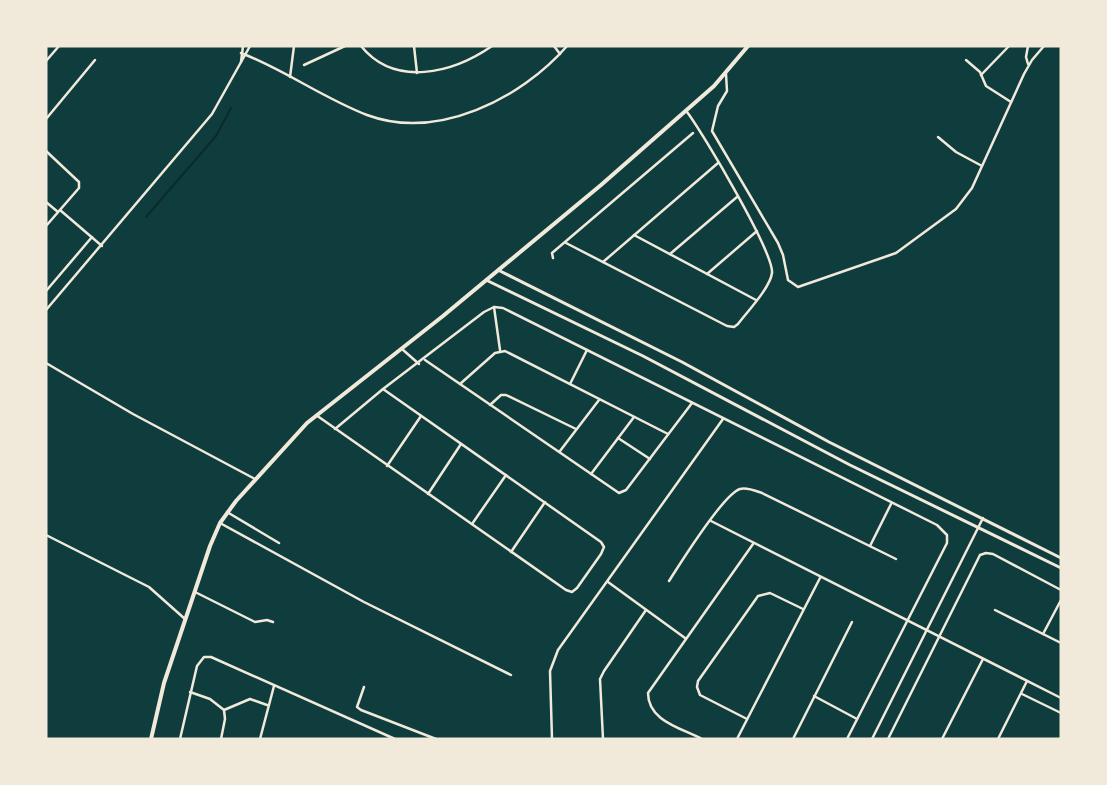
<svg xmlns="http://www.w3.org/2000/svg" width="1107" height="785" viewBox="0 0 1107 785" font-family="Arial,sans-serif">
	<rect width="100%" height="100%" fill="#0f3d3e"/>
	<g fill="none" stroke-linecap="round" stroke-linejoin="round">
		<path stroke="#0a2a2b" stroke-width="2" d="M146,217L216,136L231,108"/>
		<g stroke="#f1e9da" stroke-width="2.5">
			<path d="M361,46C395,88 453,73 492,46"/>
			<path d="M414,46L417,73"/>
			<path d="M554,46L560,54"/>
			<path d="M1028,46L1026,57L1028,64"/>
			<path d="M241,53C285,70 323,98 367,115C437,141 521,99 567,46"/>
			<path d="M966,60L980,72L986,86L1011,102"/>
			<path d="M46,61L59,46"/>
			<path d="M241,62L243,46"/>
			<path d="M304,65L345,46"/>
			<path d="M726,74L727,91L718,106L712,131L778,243L783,255L788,280L798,287L896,253L956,209L972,188L1024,74L1032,60L1044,46"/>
			<path d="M981,75L1009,46"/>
			<path d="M290,77L294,46"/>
			<path d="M46,119L95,60"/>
			<path d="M938,137L956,152L982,166"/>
			<path d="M46,151L79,182V188L46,226"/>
			<path d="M46,202L58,212"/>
			<path d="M60,210L102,246"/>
			<path d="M634,235L756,300"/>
			<path d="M566,243L727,326L734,327L738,324C747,312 770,288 772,273C774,253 703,133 687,112"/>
			<path d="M670,254L737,197"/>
			<path d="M553,258L552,253L693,133"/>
			<path d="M603,262L718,163"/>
			<path d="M707,274L757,231"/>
			<path d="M46,291L92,237"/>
			<path d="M494,307L500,350"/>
			<path d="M46,310L212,114L250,46"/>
			<path d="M402,349L419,364"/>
			<path d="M425,360L619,493L626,490L692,403"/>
			<path d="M46,363L133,414L255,479"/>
			<path d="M460,384L495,353L505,351L668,434"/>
			<path d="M570,384L587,350"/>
			<path d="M490,405L501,395H506L576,429"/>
			<path d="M316,415L566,590L572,592L577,588L601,554L604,547L601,542L383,389"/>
			<path d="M335,429L383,389L484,312L494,307L503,308L937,525L947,535V543L847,739"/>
			<path d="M618,438L650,459"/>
			<path d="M560,451L599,400"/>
			<path d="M387,466L421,416"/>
			<path d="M591,474L634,417"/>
			<path d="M428,494L461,444"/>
			<path d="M227,512L279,543"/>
			<path d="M711,521L1061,698"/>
			<path d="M220,523L364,602L511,675"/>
			<path d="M472,524L506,475"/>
			<path d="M46,535L149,587L185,619"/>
			<path d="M870,546L891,504"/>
			<path d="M511,552L545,502"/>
			<path d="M669,581C680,564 723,494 740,489C747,487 756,491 762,493L896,559"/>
			<path d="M608,582L685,638"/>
			<path d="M195,592L255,622L267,620L273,622"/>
			<path d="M995,610L1061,643"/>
			<path d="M1043,634L1061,600"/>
			<path d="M364,687L357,707L361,710L436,739"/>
			<path d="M190,692L210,699L224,710L225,719L221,739"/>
			<path d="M1022,694L1061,713"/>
			<path d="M814,696L857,719"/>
			<path d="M224,710L250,699L267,705"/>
			<path d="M747,719L700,695L697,687L698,681L758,596L770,593L803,609"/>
			<path d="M180,739L197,666L204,657H211L395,739"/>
			<path d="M260,739L274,686"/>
			<path d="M552,739L550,671L558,650L723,419"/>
			<path d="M603,739L600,679L604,671L646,610"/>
			<path d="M702,739C681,728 648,721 648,693L753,544"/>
			<path d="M737,739L820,578"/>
			<path d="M793,739L852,622"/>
			<path d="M872,739L983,518"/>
			<path d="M888,739L980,555L986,553L993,554L1061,590"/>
			<path d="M942,739L983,659"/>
			<path d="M998,739L1027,681"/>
		</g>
		<g stroke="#f1e9da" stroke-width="3">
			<path d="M498,270L682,362L829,442L1061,558"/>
			<path d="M486,280L643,356L850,465L1061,568"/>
		</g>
		<path stroke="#f1e9da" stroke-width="4" d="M151,739L164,683L210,546L220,523L236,501L307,423L443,316L601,185L714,86L748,46"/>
	</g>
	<rect width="1107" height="785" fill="none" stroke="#f1e9da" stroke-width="95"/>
</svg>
